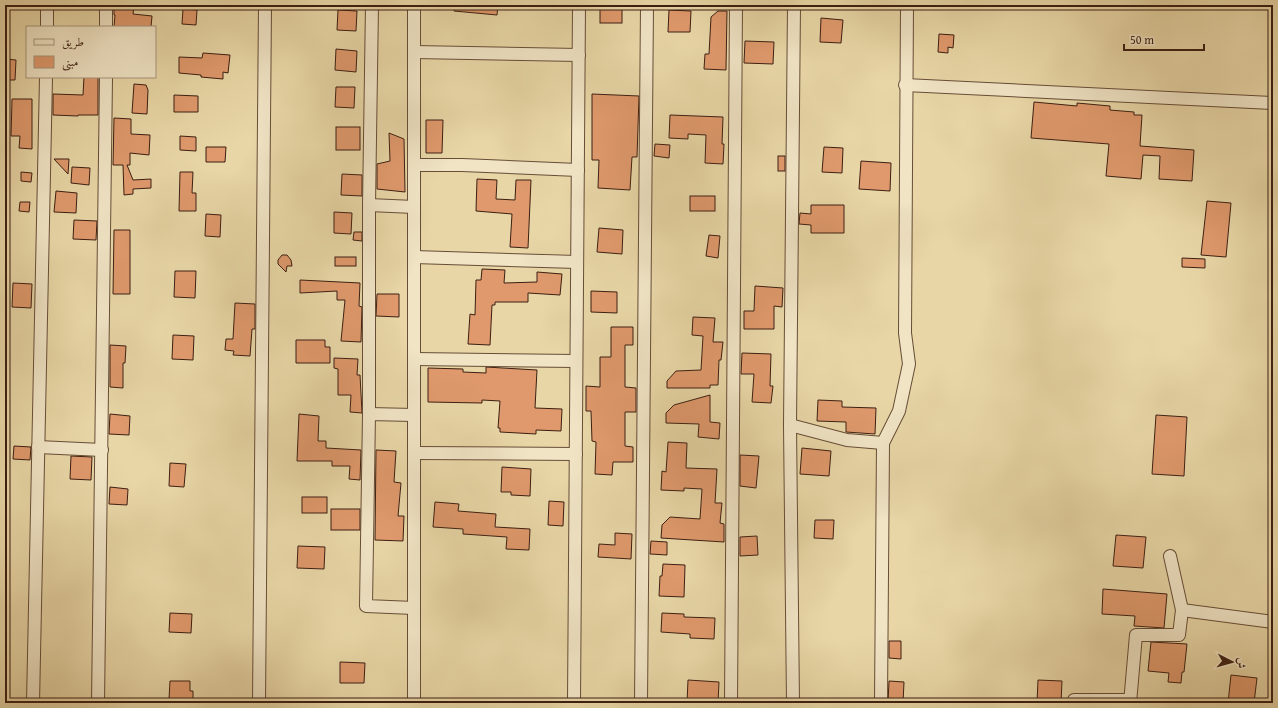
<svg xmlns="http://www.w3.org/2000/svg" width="1278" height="708" viewBox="0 0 1278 708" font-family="'Gentium Book Plus',Amiri,serif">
	<rect width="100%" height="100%" fill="#e8d6a6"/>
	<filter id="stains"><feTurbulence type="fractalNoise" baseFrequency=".005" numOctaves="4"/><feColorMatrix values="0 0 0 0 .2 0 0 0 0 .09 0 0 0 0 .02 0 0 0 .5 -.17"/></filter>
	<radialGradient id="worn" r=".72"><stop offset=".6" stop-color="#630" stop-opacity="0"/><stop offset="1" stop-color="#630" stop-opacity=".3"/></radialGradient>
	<g fill="#df996c" stroke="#3c1f12">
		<path d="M114,5H132V7H134L133,14L152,16L151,27H114L115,15H114Z"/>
		<path d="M455,5H498L497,15L454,11Z"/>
		<rect x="600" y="5" width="22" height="18"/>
		<path d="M183,9L197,10L196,25L182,24Z"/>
		<path d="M338,10L357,11L356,31L337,30Z"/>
		<path d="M669,10L691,11L690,32H668Z"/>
		<path d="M718,11H727L726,70L704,69L705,54H709L711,17Z"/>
		<path d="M821,18L843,20L841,43L820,42Z"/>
		<path d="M939,34L954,35L953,48L948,47V53L938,52Z"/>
		<path d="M745,41L774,42L773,64L744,63Z"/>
		<path d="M336,49L357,51L356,72L335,70Z"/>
		<path d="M203,53L230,55L228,73L223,72V79L201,77V75L179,73V57L202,58Z"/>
		<path d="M5,59L16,60L15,80H5Z"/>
		<path d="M84,77H98V115H78V116L53,115V94L83,95Z"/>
		<path d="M134,84L146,85L148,90L147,114L132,113Z"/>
		<path d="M336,87H355L354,108L335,107Z"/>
		<path d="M592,94L639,96L637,157H632L630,190L598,188L599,160H592Z"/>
		<path d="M174,95L198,96V112H174Z"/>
		<path d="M12,99H32V149L19,148L20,136H11Z"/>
		<path d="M1034,102L1077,106V103L1110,106V110L1134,112V115H1142L1140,146L1194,150L1192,181L1159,179L1160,156L1143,155L1141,179L1106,176L1109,144L1031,138Z"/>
		<path d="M670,115L723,117L722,144H724L723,164L705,163L706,135L688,134V139L669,138Z"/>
		<path d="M114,118L131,119V134L150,135L149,155L130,153V165H127L133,180L151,179V188L133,189V194L124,195L123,165H113Z"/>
		<path d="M426,120H443L442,153H426Z"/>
		<rect x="336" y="127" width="24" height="23"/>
		<path d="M389,133L404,139L405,192L377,189V164L390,161Z"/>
		<path d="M180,136L196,137V151L180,150Z"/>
		<path d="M655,144L670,145L669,158L654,156Z"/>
		<path d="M206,147H226L225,162H206Z"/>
		<path d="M824,147L843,148L842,173L822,172Z"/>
		<rect x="778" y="156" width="7" height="15"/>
		<path d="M54,159H69L68,174Z"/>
		<path d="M861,161L891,163L890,191L859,189Z"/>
		<path d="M72,167L90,168L89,185L71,183Z"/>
		<path d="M21,172L32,173L31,182L21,181Z"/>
		<path d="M180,172H193L192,193H196V211H179Z"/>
		<path d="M342,174L362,175V196L341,195Z"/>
		<path d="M477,179L497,180L496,199L515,200L516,180H531L528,248L510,247L512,214L476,211Z"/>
		<path d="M56,191L77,193L76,213L54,212Z"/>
		<rect x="690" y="196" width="25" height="15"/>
		<path d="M1207,201L1231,203L1226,257L1201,255Z"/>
		<path d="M20,202H30L29,212L19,211Z"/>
		<path d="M811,205H844V233H811V225L799,224L800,213L811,214Z"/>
		<path d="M334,212L352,213L351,234L334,233Z"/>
		<path d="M206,214L221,215L220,237L205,236Z"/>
		<path d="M74,220L97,221L96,240L73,239Z"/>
		<path d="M599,228L623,230L622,254L597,252Z"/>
		<path d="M114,230H130V294H113Z"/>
		<path d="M354,232H362V241L353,240Z"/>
		<path d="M709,235L720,236L718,258L706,256Z"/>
		<path d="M282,255H287L291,260L292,266H287L286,272L278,264V260Z"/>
		<rect x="335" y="257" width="21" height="9"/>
		<path d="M1182,258L1205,259V268L1182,267Z"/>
		<path d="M482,269L505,270L504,283L537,282V272L562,274L560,295L528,293V302H495V305H492L490,345L468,344L470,314L475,315L476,280H481Z"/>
		<path d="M175,271H196L195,298L174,297Z"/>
		<path d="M300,280L360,283L359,306L362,307L361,342L341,341L345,300H337V291L300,293Z"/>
		<path d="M13,283L32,284L31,308L12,307Z"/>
		<path d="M755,286L783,288L782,307L774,306V329H744V311H754Z"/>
		<path d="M591,291L617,292V313L591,312Z"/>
		<path d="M377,294H399V317L376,316Z"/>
		<path d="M235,303L255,304V329H252L250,356L233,355L234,351L225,350L226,339H233Z"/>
		<path d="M693,317L715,318L713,342H723L721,360H719L718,385H710V388H667V381L676,371L701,370L703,336L692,335Z"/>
		<path d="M611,327H633V345H625V387L636,388V412H625V446L633,447V462H613L612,475L595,474L596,442L592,441L591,411H586V386L600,387V357H611Z"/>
		<path d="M173,335L194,336L193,360L172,359Z"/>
		<path d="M296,340H325V347H330V363H296Z"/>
		<path d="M110,345L126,346L125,363H123V388L110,387Z"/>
		<path d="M742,353L771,354L770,386H773L771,403L752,402L754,374H741Z"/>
		<path d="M334,358L358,359L357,375H360L362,413L350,412L351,395H338V369L334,368Z"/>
		<path d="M486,367L537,370L535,408L562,409L561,431L536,430V434L500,432V428H498L500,401L482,400V403L428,402V368L463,369V372L486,373Z"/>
		<path d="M710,395V422L720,423L719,439L698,437L699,424L666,423V413L674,405Z"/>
		<path d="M818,400L842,401V407L876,408L875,434L846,432V422L817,421Z"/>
		<path d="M110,414L130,416L129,435L109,434Z"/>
		<path d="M299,414L319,416L318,441H326V448L361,450L360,480L349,479L350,466H332V461H297Z"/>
		<path d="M1156,415L1187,417L1184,476L1152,474Z"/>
		<path d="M668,442L687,443L686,468L717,469L715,503H722L720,523L724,524V542L661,538L662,525L670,517L700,519L702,489L684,488V491L661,490L662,471L666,472Z"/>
		<path d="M14,446L31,447L30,460L13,459Z"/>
		<path d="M802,448L831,451L829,476L800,474Z"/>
		<path d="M376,450L396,451L394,482L401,483L398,516H404L403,541L375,540Z"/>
		<path d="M740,455L759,456L756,488L740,486Z"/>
		<path d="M71,456L92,457L91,480L70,479Z"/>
		<path d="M170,463L186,464L184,487L169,486Z"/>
		<path d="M502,467L531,469L530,496L511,495V492H501Z"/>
		<path d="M110,487L128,489L127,505L109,504Z"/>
		<rect x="302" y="497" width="25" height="16"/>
		<path d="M549,501L564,502L563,526L548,525Z"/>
		<path d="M435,502L459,504L458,511L496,514L495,527L530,529L529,550L506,549L507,537L463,534V529L433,527Z"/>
		<rect x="331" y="509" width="29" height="21"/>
		<path d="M815,520H834L833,539L814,538Z"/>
		<path d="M615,533L632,534L631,559L598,557L599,544L615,545Z"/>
		<path d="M1116,535L1146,537L1143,568L1113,566Z"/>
		<path d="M757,536L758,555L740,556V537Z"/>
		<path d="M651,541L667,542V555L650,554Z"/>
		<path d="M298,546L325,547L324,569L297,568Z"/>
		<path d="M663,564L685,565L684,597L659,596L660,576H662Z"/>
		<path d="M1103,589L1167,594L1164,628L1134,626L1135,616L1102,614Z"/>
		<path d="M170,613L192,614L191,633L169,632Z"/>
		<path d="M662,613L684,614V617L715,618L714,639L690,638V634L661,632Z"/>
		<path d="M889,641H901V659L889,658Z"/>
		<path d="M1151,642L1187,644L1184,672H1182L1181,683L1168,682L1169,673L1148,671Z"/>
		<path d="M340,662L365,663L364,683H340Z"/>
		<path d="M1231,675L1257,678L1254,703H1228Z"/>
		<path d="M688,680L719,682L718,703H687Z"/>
		<path d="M1038,680L1062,681L1061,703H1037Z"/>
		<path d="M170,681H190V691H193V700L169,699Z"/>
		<path d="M889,681L904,682L903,703H888Z"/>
	</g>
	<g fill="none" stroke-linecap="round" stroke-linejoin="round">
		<defs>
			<g id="minor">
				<path d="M414,5V703"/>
				<path d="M47,27V5"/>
				<path d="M106,27V5"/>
				<path d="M414,52L579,55"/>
				<path d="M905,85L1273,103"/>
				<path d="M414,165H462L578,170"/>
				<path d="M369,205L414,207"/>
				<path d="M414,257L577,262"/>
				<path d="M414,359L576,361"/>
				<path d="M369,414V205L372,5"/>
				<path d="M790,425L847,440L883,443"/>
				<path d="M38,447L102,450"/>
				<path d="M414,453L576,454"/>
				<path d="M414,608L366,606L369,414L414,415"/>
				<path d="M1182,610L1273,622"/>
				<path d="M33,703L46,77"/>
				<path d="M98,703L106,77"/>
				<path d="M259,703L265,5"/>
				<path d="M574,703L579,5"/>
				<path d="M641,703L647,5"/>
				<path d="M731,703L736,5"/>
				<path d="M793,703L790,425L794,5"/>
				<path d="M881,703L883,443L899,411L909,364L905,333L907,5"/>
				<path d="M1074,703V700H1130"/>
				<path d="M1130,703L1136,635H1179L1182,610L1170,556"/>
			</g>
		</defs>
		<use href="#minor" stroke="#674d37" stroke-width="14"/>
		<use href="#minor" stroke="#f0e4c5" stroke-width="12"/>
	</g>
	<rect width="1278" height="708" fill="none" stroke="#e8d6a6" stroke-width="20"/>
	<rect x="6" y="6" width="1266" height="696" fill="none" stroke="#3c1f12" stroke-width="2"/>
	<rect x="10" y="10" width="1258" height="688" fill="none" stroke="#3c1f12"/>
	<rect x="26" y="26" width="130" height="52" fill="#f0e4c5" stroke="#a8957d"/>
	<rect x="34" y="39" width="20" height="6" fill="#f0e4c5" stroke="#a8957d"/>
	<text x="62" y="46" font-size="12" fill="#3c1f12">طريق</text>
	<rect x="34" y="56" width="20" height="12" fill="#df996c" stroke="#a8957d"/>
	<text x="62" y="66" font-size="12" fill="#3c1f12">مبنى</text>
	<g transform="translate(1232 662) rotate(96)" stroke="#f0e4c5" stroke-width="3" paint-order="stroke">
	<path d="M0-3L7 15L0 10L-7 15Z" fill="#3c1f12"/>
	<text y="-6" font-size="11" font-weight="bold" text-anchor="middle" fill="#3c1f12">ش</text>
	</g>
	<path d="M1124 44v6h80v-6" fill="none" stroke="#3c1f12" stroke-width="2"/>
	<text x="1130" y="44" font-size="12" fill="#3c1f12" stroke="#f0e4c5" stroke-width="3" paint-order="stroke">50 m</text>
	<rect width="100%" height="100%" filter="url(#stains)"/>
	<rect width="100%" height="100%" fill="url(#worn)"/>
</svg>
